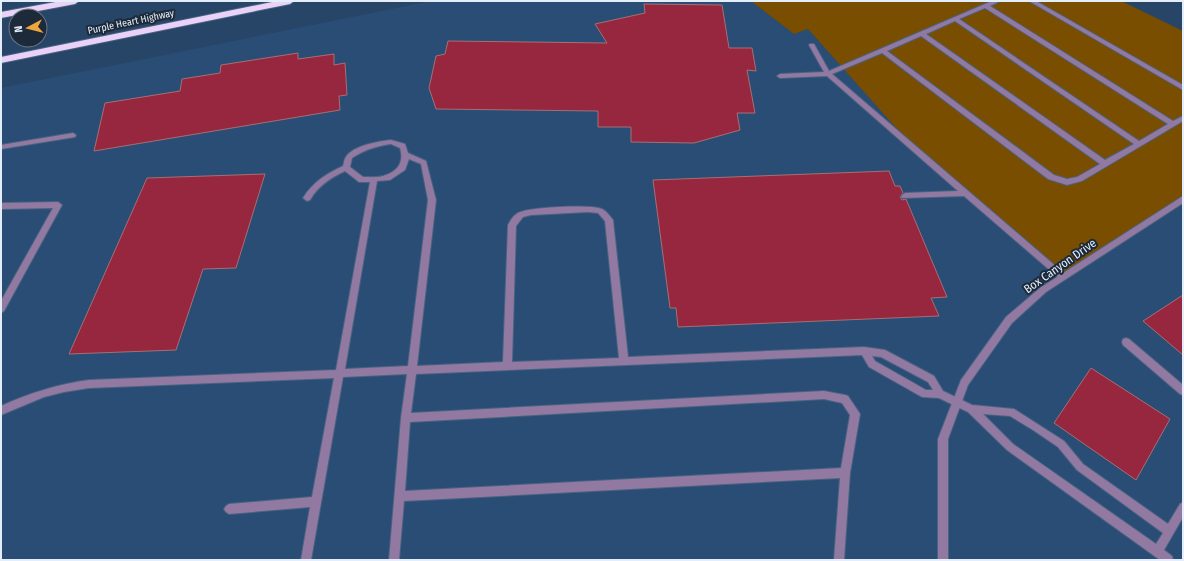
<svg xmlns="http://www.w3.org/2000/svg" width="1184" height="561" viewBox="0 0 1184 561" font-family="'Fira Sans Condensed',sans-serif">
	<rect width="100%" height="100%" fill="#274566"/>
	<path fill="#2a4d75" d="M431,1H751L794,34L808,29L897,129L1063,277L1183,199V560H1V88Z"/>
	<path fill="#7a4e00" d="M751,1H1121L1183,31V199L1063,277L897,129L808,29L794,34Z"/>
	<g fill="#97273f" stroke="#a56f74">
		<path d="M644,4L722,5L729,48H752L756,71L747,70L755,113H737L740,130L694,143L631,142V127H598V111L436,109L429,88L436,56L445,54L448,41L607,43L595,24L645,13Z"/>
		<path d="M298,53V59L334,54V65L345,63L347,95L339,96L340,110L94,151L105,103L180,91L182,79L220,73L221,65Z"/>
		<path d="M889,171L895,186H900L903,193L900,197L902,200L906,199L947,297L931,298L939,316L678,327L676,308H670L653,180Z"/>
		<path d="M265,174L236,268L203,269L176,350L69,354L147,178Z"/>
		<path d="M1183,295V355L1143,321Z"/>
		<path d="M1091,368L1170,419L1136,480L1054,423Z"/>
	</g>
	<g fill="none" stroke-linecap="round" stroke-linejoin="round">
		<defs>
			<g id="lane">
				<path d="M992,1H1000L990,6L1173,121L1183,116V121L1082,181L1067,185L1048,179L882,53L832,74L1066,275L1067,277L1066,279H1060L964,196L902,198L901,196L905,193L958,191L827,76L780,78L777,76L780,74L824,72L809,45L810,44H814L829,71ZM985,8L1168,124L1139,141L959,19ZM955,21L1134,144L1105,160L926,34ZM921,36L1100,164L1077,177L1067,179L1054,175L887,51Z"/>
				<path d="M1029,1H1036L1183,85V90Z"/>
				<path d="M73,133L76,135L75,137L1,149V145Z"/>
				<path d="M391,140L405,144L408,153L426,161L436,200L417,366L503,362L508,225C510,221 514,215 518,213C527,207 593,204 602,209C606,211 610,216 613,220L628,357L864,347L885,350L934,376L943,391L972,405L1014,409L1064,441L1083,464L1168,524L1180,504L1183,502V517L1164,550L1172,556L1173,560H1160L1007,450L968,412L939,398L922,397L869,367L862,355L416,374L411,413L824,391L845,395L848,396L860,414L850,473L844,560H834L840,478L404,501L399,560H389L401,418L407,374L343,377L311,560H301L310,507L229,514L226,512L224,509L226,506L229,504L312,497L334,378L89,388L64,392L44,397L1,415V406C30,393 58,384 89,380L336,370L370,182H359L345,171C330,178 318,186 310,200L307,201L303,198C313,182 326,174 343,166C344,164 344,159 346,157C352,146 379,141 391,140ZM391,144L400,148C404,161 399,170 386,175C380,178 370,177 363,177L350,167L352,158C364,150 376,146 391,144ZM409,159L421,164L428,200L408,366L345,369L377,181L390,180L405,170ZM588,212L598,213L605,221L619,358L512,362L516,226L523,217L531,215ZM872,356L881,357L928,382L933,390H926L875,361ZM824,399L842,403L850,415L841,468L405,491L410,422ZM983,414L1010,416L1033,430L1058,447L1077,470L1163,533L1156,544L1013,444Z"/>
				<path d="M58,202L62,205L4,311L1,313V301L53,208L1,209V203Z"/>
				<path d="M1126,338L1129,339L1183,385V395L1180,394L1123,345L1122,342L1123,339Z"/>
			</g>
			<path id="street" d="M1183,196V203L1046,292L1012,323L968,385L948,439V560H938V439L961,380L1006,317L1040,288Z"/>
			<g id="highway">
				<path d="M61,1H79L75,4L1,18V12Z"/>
				<path d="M277,1H294L290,4L1,63V57Z"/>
			</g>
		</defs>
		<use href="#lane" stroke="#496381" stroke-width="2"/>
		<use href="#street" stroke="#496381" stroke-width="2"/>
		<use href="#highway" stroke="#496381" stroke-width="2"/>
		<use href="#lane" fill="#9279a1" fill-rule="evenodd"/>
		<use href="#street" fill="#9279a1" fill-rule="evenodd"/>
		<use href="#highway" fill="#ead1f8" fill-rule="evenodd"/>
	</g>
	<g text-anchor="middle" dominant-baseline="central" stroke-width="4" stroke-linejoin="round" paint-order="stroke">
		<g font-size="10" fill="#e4eefb" stroke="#1d2a3a">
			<text transform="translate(131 22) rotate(-12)">Purple Heart Highway</text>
		</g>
		<g font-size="12" fill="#e4eefb" stroke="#1d2a3a">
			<text transform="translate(1060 266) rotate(-35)">Box Canyon Drive</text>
		</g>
	</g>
	<rect width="1184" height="561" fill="none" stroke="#e4eefb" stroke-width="4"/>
	<g transform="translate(28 28) rotate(263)"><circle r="19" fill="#1d2a3a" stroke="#6d7887"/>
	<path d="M0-3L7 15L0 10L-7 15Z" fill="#eea73d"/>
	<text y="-6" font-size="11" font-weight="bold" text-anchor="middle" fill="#e4eefb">N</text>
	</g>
</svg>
